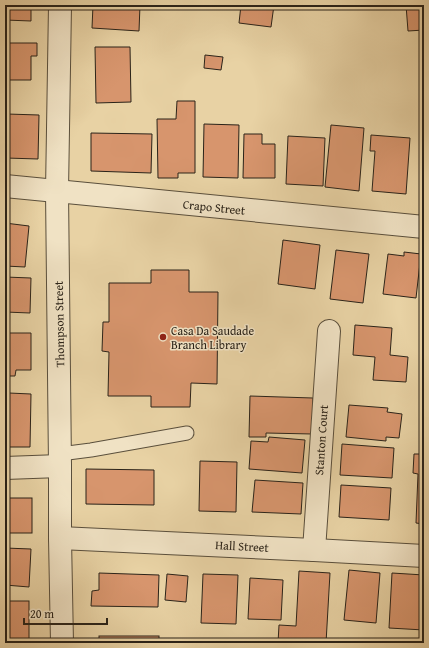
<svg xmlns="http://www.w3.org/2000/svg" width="429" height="648" viewBox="0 0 429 648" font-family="'Gentium Book Plus',serif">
	<rect width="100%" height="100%" fill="#e8d2a4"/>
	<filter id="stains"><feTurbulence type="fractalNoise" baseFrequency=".005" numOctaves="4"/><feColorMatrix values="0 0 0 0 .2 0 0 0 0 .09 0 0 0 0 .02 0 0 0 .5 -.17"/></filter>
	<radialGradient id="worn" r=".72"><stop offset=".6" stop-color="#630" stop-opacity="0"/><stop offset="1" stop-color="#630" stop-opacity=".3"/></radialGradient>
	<g fill="#d7956d" stroke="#2a2319">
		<path d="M5,5H31V21L5,20Z"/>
		<path d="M93,5H140L139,31L92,28Z"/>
		<path d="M241,5H274L271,27L239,23Z"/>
		<path d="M406,5H424V30L408,31Z"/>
		<path d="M5,43H37V56H31V80H5Z"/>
		<path d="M95,47H130L131,102L96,103Z"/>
		<path d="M205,55L223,57L221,70L204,68Z"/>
		<path d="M177,101H195V173H178V178H158L157,119H176Z"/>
		<path d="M7,114L39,115L38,159L6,158Z"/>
		<path d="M204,124L239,125L238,178L203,177Z"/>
		<path d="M331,125L364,128L359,191L325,187Z"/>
		<path d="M91,133L152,134L151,173L91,171Z"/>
		<path d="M244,134H262V144H275V178H243Z"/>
		<path d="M371,135L410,138L406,194L372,191L375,151H370Z"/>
		<path d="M288,136L325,138L323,186L286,184Z"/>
		<path d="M5,223L29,226L25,267L5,266Z"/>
		<path d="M283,240L320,245L315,289L278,284Z"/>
		<path d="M336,250L369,254L363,303L330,299Z"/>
		<path d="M404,252L421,254L416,298L383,294L388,254L404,256Z"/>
		<path d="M151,270H189V292H218L217,384L191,383L190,407H151V396H108L109,352L102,351L103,322H109V283H151Z"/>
		<path d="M5,277L31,278L30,313L5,312Z"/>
		<path d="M355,325L392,328L390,355L408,357L406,382L373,380L375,357L353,355Z"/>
		<path d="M5,333H31V370H16L15,376H5Z"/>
		<path d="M9,393L31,394L30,447H5V408H8Z"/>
		<path d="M250,396L313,398L312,434L266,433V437H249Z"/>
		<path d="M349,405L388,408L387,412L402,414L399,438L386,437V441L346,437Z"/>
		<path d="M269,437L305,440L302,473L249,469L251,441L268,442Z"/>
		<path d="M342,444L394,448L392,478L340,475Z"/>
		<path d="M414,454H424V524L416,523L418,474L413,473Z"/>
		<path d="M200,461L237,462L236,512L199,511Z"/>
		<path d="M86,469L154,470V505L86,504Z"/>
		<path d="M255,480L303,483L301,514L252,512Z"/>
		<path d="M341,485L391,488L389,520L339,517Z"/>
		<rect x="5" y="498" width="27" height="35"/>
		<path d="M5,548L31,549L29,587L5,585Z"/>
		<path d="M349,570L380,573L376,623L344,620Z"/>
		<path d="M299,571L330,573L326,643H278L279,625L296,626Z"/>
		<path d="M99,573L159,575L158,607L91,606L92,591L99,590Z"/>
		<path d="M392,573L424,575V630L389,628Z"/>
		<path d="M167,574L188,576L186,602L165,600Z"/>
		<path d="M203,574L238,575L236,624L201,623Z"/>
		<path d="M250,578L283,580L281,620L248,619Z"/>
		<rect x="5" y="601" width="24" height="42"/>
		<rect x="99" y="636" width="60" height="7"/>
	</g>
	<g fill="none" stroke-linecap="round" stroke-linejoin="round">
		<defs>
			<path id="service" d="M60,454L91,450L187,433"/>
			<g id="minor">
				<path d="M60,5L57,191L60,466V538L62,643"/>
				<path d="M5,186L424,227"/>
				<path d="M5,468L60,466"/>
				<path d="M60,538L314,550L424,556"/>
				<path d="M314,550L329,331"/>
			</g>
		</defs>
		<use href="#service" stroke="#5a4f3c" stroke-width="15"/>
		<use href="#minor" stroke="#5a4f3c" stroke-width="24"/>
		<use href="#service" stroke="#f0e2c4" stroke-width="13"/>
		<use href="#minor" stroke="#f0e2c4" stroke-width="22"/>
	</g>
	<circle fill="#8f2418" stroke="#f0e2c4" stroke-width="1.5" cx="163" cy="337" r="4"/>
	<g text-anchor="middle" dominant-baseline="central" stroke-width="3" stroke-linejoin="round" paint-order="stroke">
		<g font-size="12" fill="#2a2319" stroke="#f0e2c4">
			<text transform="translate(214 207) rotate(6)">Crapo Street</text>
			<text transform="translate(59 324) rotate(-91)">Thompson Street</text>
			<text transform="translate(321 440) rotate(-86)">Stanton Court</text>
			<text transform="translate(242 546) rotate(3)">Hall Street</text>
		</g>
		<g font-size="12" fill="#2a2319" stroke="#f0e2c4" text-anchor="start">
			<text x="171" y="330">Casa Da Saudade<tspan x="171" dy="14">Branch Library</tspan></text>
		</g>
	</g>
	<rect width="429" height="648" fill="none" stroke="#e8d2a4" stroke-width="20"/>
	<rect x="6" y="6" width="417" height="636" fill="none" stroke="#2a2319" stroke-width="2"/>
	<rect x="10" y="10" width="409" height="628" fill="none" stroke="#2a2319"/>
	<path d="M24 618v6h83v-6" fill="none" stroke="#2a2319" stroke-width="2"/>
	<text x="30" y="618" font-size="12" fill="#2a2319" stroke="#f0e2c4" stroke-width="3" paint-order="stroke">20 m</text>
	<rect width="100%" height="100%" filter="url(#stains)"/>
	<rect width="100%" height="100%" fill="url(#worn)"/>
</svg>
